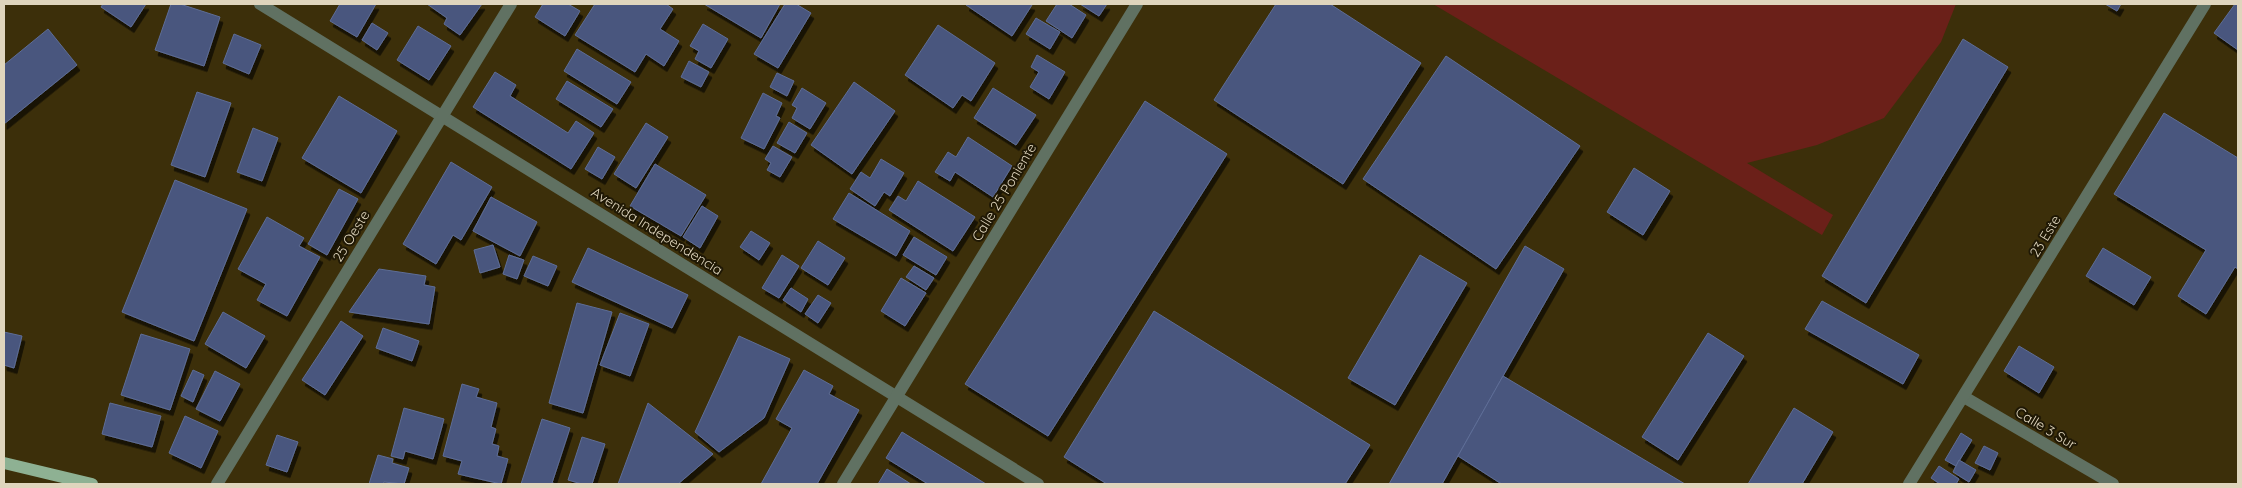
<svg xmlns="http://www.w3.org/2000/svg" width="2242" height="488" viewBox="0 0 2242 488" font-family="Quicksand,sans-serif">
	<defs>
		<filter id="shadow"><feDropShadow dx="3" dy="5.5" stdDeviation="0" flood-color="#0009"/></filter>
	</defs>
	<rect width="100%" height="100%" fill="#3c2f0a"/>
	<path fill="#6b2019" d="M1433,4H1956L1941,42L1884,118L1817,145L1747,163L1833,215L1822,235Z"/>
	<g fill="#48567e" stroke="#5e6d97" filter="url(#shadow)">
		<path d="M103,4H146L131,27L101,7Z"/>
		<path d="M171,4H180L220,17L204,66L155,50Z"/>
		<path d="M340,4H376L357,37L330,21Z"/>
		<path d="M427,4H482L460,35L444,24L447,18Z"/>
		<path d="M543,4H568L580,11L565,36L535,17Z"/>
		<path d="M595,4H666L673,9L660,29L679,41L664,66L646,54L635,72L575,35Z"/>
		<path d="M704,4H780L761,38Z"/>
		<path d="M785,4H796L811,13L778,68L754,54Z"/>
		<path d="M967,4H1029L1032,5L1012,36L966,5Z"/>
		<path d="M1057,4H1069L1086,15L1072,38L1046,21Z"/>
		<path d="M1080,4H1107L1099,16Z"/>
		<path d="M1276,4H1330L1421,63L1343,184L1214,100Z"/>
		<path d="M2105,4H2121L2117,11Z"/>
		<path d="M2235,4H2238V50L2214,33Z"/>
		<path d="M1036,18L1060,32L1050,49L1026,34Z"/>
		<path d="M372,23L388,33L377,50L362,40Z"/>
		<path d="M703,24L728,39L711,68L695,59L699,51L690,46Z"/>
		<path d="M938,25L995,63L971,101L962,95L953,108L905,75Z"/>
		<path d="M418,26L451,46L429,80L397,60Z"/>
		<path d="M48,29L77,65L4,124V65Z"/>
		<path d="M234,34L261,45L249,74L223,63Z"/>
		<path d="M1963,39L2008,67L1866,303L1822,276Z"/>
		<path d="M577,49L631,82L617,104L564,71Z"/>
		<path d="M1037,55L1065,72L1049,99L1030,87L1039,72L1031,67Z"/>
		<path d="M1446,56L1580,146L1496,269L1363,179Z"/>
		<path d="M689,61L709,72L701,87L681,77Z"/>
		<path d="M495,72L516,85L510,96L568,133L576,121L594,133L571,169L473,107Z"/>
		<path d="M777,73L794,81L787,96L770,87Z"/>
		<path d="M567,81L613,109L601,127L556,99Z"/>
		<path d="M854,82L895,111L852,174L811,145Z"/>
		<path d="M802,88L826,103L810,129L792,118L797,108L792,105Z"/>
		<path d="M993,88L1036,115L1016,145L974,118Z"/>
		<path d="M197,92L231,103L205,177L171,165Z"/>
		<path d="M763,93L782,103L776,116L780,118L764,149L741,138Z"/>
		<path d="M339,96L397,131L361,193L302,158Z"/>
		<path d="M1145,101L1227,154L1048,436L965,384Z"/>
		<path d="M2164,113L2238,158V269L2235,267L2206,314L2178,296L2206,250L2114,194Z"/>
		<path d="M789,122L807,133L795,153L777,143Z"/>
		<path d="M646,123L668,137L636,188L614,174Z"/>
		<path d="M253,128L278,138L262,181L237,172Z"/>
		<path d="M968,137L1012,166L993,197L955,172L950,181L935,172L948,152L956,157Z"/>
		<path d="M773,146L792,157L780,177L767,170L771,163L765,159Z"/>
		<path d="M598,147L615,157L602,179L585,169Z"/>
		<path d="M881,159L904,173L890,196L884,192L875,206L850,189L861,172L870,178Z"/>
		<path d="M451,162L492,187L461,240L453,235L436,264L403,244Z"/>
		<path d="M655,164L706,195L681,236L630,206Z"/>
		<path d="M1634,168L1670,191L1643,235L1607,212Z"/>
		<path d="M175,180L247,209L194,341L122,312Z"/>
		<path d="M918,181L975,217L953,251L889,210L898,196L906,201Z"/>
		<path d="M339,189L358,199L327,255L308,244Z"/>
		<path d="M849,193L910,231L896,256L833,219Z"/>
		<path d="M491,197L537,222L520,256L473,231Z"/>
		<path d="M702,206L718,216L700,248L683,237Z"/>
		<path d="M267,217L304,238L299,246L320,257L287,316L257,300L266,284L238,269Z"/>
		<path d="M751,231L770,243L759,260L740,247Z"/>
		<path d="M914,237L947,257L936,275L903,255Z"/>
		<path d="M818,241L845,258L828,285L801,268Z"/>
		<path d="M493,245L500,267L480,273L474,250Z"/>
		<path d="M1525,246L1564,269L1503,376L1442,484H1389Z"/>
		<path d="M588,248L688,295L672,328L572,282Z"/>
		<path d="M2103,248L2151,277L2134,305L2086,276Z"/>
		<path d="M509,255L524,260L517,279L503,274Z"/>
		<path d="M782,255L799,266L779,298L762,288Z"/>
		<path d="M1420,255L1467,283L1395,405L1348,378Z"/>
		<path d="M533,256L557,266L548,286L524,276Z"/>
		<path d="M914,266L934,278L926,290L906,277Z"/>
		<path d="M379,269L426,276L424,285L435,287L429,324L349,312Z"/>
		<path d="M901,278L926,293L905,326L881,311Z"/>
		<path d="M791,288L808,299L801,312L783,300Z"/>
		<path d="M818,295L831,303L818,323L805,314Z"/>
		<path d="M1822,301L1919,355L1903,384L1805,329Z"/>
		<path d="M577,303L612,312L583,413L549,403Z"/>
		<path d="M1154,311L1370,445L1345,484H1107L1064,457Z"/>
		<path d="M223,312L265,336L246,368L205,344Z"/>
		<path d="M620,313L649,324L630,376L600,365Z"/>
		<path d="M341,321L363,336L325,395L302,380Z"/>
		<path d="M383,328L419,341L412,361L376,348Z"/>
		<path d="M4,332L22,336L14,368L4,365Z"/>
		<path d="M1708,333L1744,356L1678,460L1642,437Z"/>
		<path d="M141,334L190,349L170,410L121,395Z"/>
		<path d="M739,336L790,359L764,418L719,452L695,432Z"/>
		<path d="M2019,346L2054,367L2039,393L2004,371Z"/>
		<path d="M193,370L204,375L193,402L181,396Z"/>
		<path d="M804,370L833,386L829,394L859,410L817,484H761L792,428L776,419Z"/>
		<path d="M215,371L240,384L220,421L196,409Z"/>
		<path d="M1503,376L1685,484H1503L1500,483L1458,456Z"/>
		<path d="M462,384L479,389L476,397L497,403L491,427L496,429L492,444L499,446L497,456L508,459L501,484L458,474L462,461L443,456Z"/>
		<path d="M110,403L161,416L152,447L102,434Z"/>
		<path d="M648,403L713,454L678,484H618Z"/>
		<path d="M404,408L444,419L433,459L405,451L403,459L391,456Z"/>
		<path d="M1794,408L1833,432L1802,484H1748Z"/>
		<path d="M185,416L218,431L201,468L169,453Z"/>
		<path d="M542,419L570,428L552,483L556,484H521Z"/>
		<path d="M902,432L986,484H928L886,458Z"/>
		<path d="M1961,433L1972,440L1956,466L1945,460Z"/>
		<path d="M277,435L298,442L287,472L266,465Z"/>
		<path d="M582,437L605,444L592,484H582L568,480Z"/>
		<path d="M1984,446L1998,453L1990,470L1975,463Z"/>
		<path d="M378,455L393,459L392,463L409,468L404,484L384,482L383,484H369Z"/>
		<path d="M1959,460L1976,470L1969,482L1953,472Z"/>
		<path d="M1939,466L1959,479L1956,484H1940L1931,478Z"/>
		<path d="M887,469L911,484H878Z"/>
	</g>
	<g fill="none" stroke-linecap="round" stroke-linejoin="round">
		<g stroke="#607162" stroke-width="12">
			<path d="M260,4L1038,484"/>
			<path d="M1964,397L2113,484"/>
			<path d="M217,484L511,4"/>
			<path d="M843,484L1137,4"/>
			<path d="M1909,484L2205,4"/>
		</g>
		<path stroke="#8eb193" stroke-width="12" d="M4,463L92,484"/>
	</g>
	<g text-anchor="middle" dominant-baseline="central" stroke-width="4" stroke-linejoin="round" paint-order="stroke">
		<g font-size="14" fill="#dfd5bd" stroke="#1f1805">
			<text transform="translate(1004 192) rotate(-59)">Calle 25 Poniente</text>
			<text transform="translate(657 231) rotate(32)">Avenida Independencia</text>
			<text transform="translate(351 236) rotate(-59)">25 Oeste</text>
			<text transform="translate(2045 236) rotate(-59)">23 Este</text>
			<text transform="translate(2046 428) rotate(31)">Calle 3 Sur</text>
		</g>
	</g>
	<rect width="2242" height="488" fill="none" stroke="#dfd5bd" stroke-width="10"/>
</svg>
